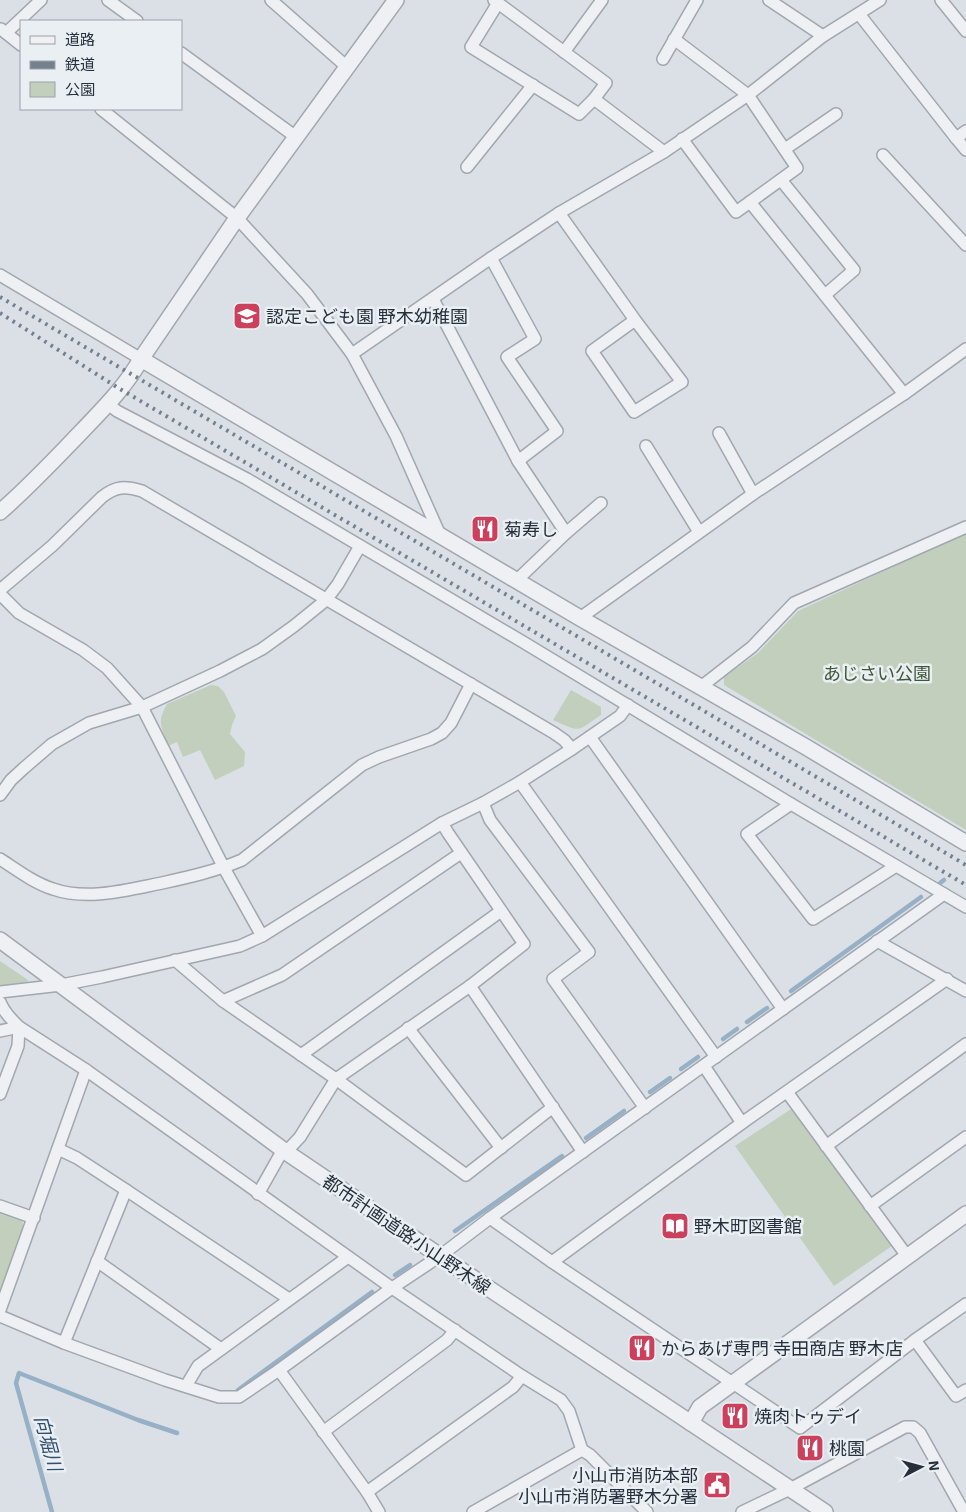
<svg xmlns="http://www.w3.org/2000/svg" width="966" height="1512" viewBox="0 0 966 1512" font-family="'Exo 2','Noto Sans JP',sans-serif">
	<rect width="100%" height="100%" fill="#dbe0e6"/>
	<g fill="#c2cfbc">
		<path d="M966,533V830L724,685V677L758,653L798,611Z"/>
		<path d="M211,685L218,686L224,692L236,716L232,725L230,734L245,752L244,766L215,780L200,750L183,757L177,742L168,746C162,726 156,724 167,704Z"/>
		<path d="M571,690L601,707V715C576,732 581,733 553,720Z"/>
		<path d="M0,961L28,980L26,984L0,987Z"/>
		<path d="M791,1109L892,1246L834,1286L735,1146Z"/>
		<path d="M0,1214L22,1221L24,1230L0,1290Z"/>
	</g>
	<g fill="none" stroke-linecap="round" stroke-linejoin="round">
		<g stroke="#96b0c6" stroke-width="4.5">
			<path d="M940,883L944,880"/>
			<path d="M791,991L921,897"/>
			<path d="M747,1022L767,1008"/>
			<path d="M723,1039L737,1029"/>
			<path d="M681,1069L698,1057"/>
			<path d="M650,1092L670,1078"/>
			<path d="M586,1138L624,1111"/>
			<path d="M455,1231L562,1156"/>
			<path d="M395,1275L410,1265"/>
			<path d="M238,1390L372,1292"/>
			<path d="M52,1512L16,1383L19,1373L138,1420L177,1433"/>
		</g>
		<defs>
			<g id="minor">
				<path d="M108,0L137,21"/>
				<path d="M271,0L347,67"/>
				<path d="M494,0L606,83L594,99L664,152"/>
				<path d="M769,0L823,36"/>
				<path d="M941,0L966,31"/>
				<path d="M498,3L471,47L579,114L594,99"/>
				<path d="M859,14L956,138"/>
				<path d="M1,29L21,45"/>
				<path d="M6,33L41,0"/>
				<path d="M674,39L748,95L797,168L750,202L904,394"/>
				<path d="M564,52L602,0"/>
				<path d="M181,53L296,137"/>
				<path d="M663,59L697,0"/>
				<path d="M101,109L237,218L307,294L352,354L396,436L440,535"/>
				<path d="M966,131L956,138L966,150"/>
				<path d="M682,139L736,212L750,202"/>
				<path d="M785,149L836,114"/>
				<path d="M883,155L966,245"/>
				<path d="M467,167L533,85"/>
				<path d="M781,180L854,270L825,295"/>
				<path d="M559,213L635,320L682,382L634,412L592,351L635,320"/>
				<path d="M0,275L141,359"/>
				<path d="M433,299L518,461L557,431L507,357L535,339L491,258"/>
				<path d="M352,354L491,258L559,213L664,152L748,95L823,36L880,0"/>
				<path d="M108,404L117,411L247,479L523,642L791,804L966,907"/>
				<path d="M719,433L753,494"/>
				<path d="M646,446L699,532"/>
				<path d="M518,461L566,533"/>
				<path d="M517,580L566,533L601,503"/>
				<path d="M0,590L52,546L102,497C116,486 125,486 142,491L554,733L564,740L572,749"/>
				<path d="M0,594L19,613L83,650L107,668L142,707L224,868L262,936"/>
				<path d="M580,618L753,494L904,394L966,349"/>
				<path d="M702,686L752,647L794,603L966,527"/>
				<path d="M590,737L783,1009"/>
				<path d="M520,782L716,1057"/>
				<path d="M0,795L11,780L24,768L52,744L89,723L142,707L220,671L262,649L294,626L326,600L338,584L360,546"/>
				<path d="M483,803L490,820L589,952L553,979L645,1108"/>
				<path d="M791,804L747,834L813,919L896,866"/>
				<path d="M461,853L282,975L223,1001L336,1079L466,1175L553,1107"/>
				<path d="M0,859C17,870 34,883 53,889C87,901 127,890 162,883C189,877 216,871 242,860L362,765L379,757L431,739L442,733L451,723L471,684"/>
				<path d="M877,941L966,991"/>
				<path d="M175,960L223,1001"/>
				<path d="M470,986L583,1152"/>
				<path d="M0,992L61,985L102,977L240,946L262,936L442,823L483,803L520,782L572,749L620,716L628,705"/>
				<path d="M0,1002C4,1012 11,1019 19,1027L86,1070L392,1288L522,1376L561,1400L569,1411L582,1450L590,1455L647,1512"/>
				<path d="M408,1028L501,1148"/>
				<path d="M0,1031L19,1027L18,1046L0,1094"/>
				<path d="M301,1055L501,911"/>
				<path d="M704,1066L742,1123"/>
				<path d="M787,1092L907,1256"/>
				<path d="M826,1146L966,1044"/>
				<path d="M58,1149L77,1158L126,1190L289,1299"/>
				<path d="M258,1194L280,1155L286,1152L300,1137L336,1079L470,986L524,944L448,833L442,823"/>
				<path d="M0,1206L34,1218"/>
				<path d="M870,1206L966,1137"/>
				<path d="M490,1218L552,1262L800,1428L915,1340L966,1304"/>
				<path d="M97,1261L221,1349"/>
				<path d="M552,1262L742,1123L947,979"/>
				<path d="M0,1310L86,1070"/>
				<path d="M0,1316L64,1343L165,1380L219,1397H239L279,1370L392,1288L440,1256L490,1218L944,894"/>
				<path d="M915,1340L956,1396L966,1390"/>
				<path d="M64,1343L126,1190"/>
				<path d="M279,1370L367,1492L379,1512"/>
				<path d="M186,1386L198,1366L348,1257"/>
				<path d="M323,1432L447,1340L455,1330"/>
				<path d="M367,1492L513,1387L522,1376"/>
				<path d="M473,1512L582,1450"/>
				<path d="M742,1512L790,1489L905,1427H913L920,1433L964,1512"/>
			</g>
			<g id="tertiary">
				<path d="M141,359L580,618L806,747L966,843"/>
				<path d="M0,512C30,486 56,458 83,430C104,408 126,386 141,359L237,218L396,0"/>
				<path d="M0,940L286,1152L440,1256L825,1512"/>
				<path d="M691,1423L700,1407L966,1214"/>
			</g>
		</defs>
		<use href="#minor" stroke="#a1a7af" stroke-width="14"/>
		<use href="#tertiary" stroke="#a1a7af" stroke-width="18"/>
		<use href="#minor" stroke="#eef0f4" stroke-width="11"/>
		<use href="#tertiary" stroke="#eef0f4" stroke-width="15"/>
		<g stroke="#75808f" stroke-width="4" stroke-dasharray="2.5 5" stroke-linecap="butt">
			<path d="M0,297L966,865"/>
			<path d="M0,313L120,389L966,885"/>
		</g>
	</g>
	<defs>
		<symbol id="school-square" viewBox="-11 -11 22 22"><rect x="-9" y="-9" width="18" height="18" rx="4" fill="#cb405c" stroke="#eaeff3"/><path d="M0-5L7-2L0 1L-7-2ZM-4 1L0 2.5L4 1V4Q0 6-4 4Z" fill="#fff"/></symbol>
		<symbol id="restaurant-square" viewBox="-11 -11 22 22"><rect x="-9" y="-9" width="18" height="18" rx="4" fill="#cb405c" stroke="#eaeff3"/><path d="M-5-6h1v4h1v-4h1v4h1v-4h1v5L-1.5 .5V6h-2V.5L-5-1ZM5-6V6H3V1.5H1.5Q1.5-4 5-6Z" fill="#fff"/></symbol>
		<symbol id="library-square" viewBox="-11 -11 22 22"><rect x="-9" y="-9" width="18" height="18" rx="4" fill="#cb405c" stroke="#eaeff3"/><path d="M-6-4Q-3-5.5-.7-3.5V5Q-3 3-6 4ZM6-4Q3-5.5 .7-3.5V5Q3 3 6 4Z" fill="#fff"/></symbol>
		<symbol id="civic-square" viewBox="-11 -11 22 22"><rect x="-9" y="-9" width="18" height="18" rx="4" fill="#cb405c" stroke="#eaeff3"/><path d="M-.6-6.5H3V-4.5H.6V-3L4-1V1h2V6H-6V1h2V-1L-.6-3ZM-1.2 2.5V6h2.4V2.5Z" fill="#fff"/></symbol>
	</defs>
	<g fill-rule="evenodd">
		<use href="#school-square" x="231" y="300" width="32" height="32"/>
		<use href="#restaurant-square" x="469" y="513" width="32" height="32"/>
		<use href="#library-square" x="659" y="1210" width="32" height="32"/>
		<use href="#restaurant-square" x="626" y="1332" width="32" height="32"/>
		<use href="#restaurant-square" x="719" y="1400" width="32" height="32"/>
		<use href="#restaurant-square" x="794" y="1432" width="32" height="32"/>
		<use href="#civic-square" x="701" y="1469" width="32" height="32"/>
	</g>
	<g text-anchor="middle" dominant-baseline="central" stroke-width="5" stroke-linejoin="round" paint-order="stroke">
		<g font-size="18" fill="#262f3b" stroke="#eaeff3" text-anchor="start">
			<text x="266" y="316">認定こども園 野木幼稚園</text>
			<text x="504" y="529">菊寿し</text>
			<text x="694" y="1226">野木町図書館</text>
			<text x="661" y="1348">からあげ専門 寺田商店 野木店</text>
			<text x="754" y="1416">焼肉トゥデイ</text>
			<text x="829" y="1448">桃園</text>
			<text x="698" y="1475" text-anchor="end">小山市消防本部<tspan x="698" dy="21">小山市消防署野木分署</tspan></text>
		</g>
		<g font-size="18" fill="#3c5733" stroke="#eaeff3">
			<text x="877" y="673">あじさい公園</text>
		</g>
		<g font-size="18" fill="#262f3b" stroke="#eaeff3">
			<text transform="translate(407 1234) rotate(34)">都市計画道路小山野木線</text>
		</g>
		<g font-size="19" font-style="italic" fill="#314f6e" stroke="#eaeff3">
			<text transform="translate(49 1443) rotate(75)">向堀川</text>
		</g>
	</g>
	<rect x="20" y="20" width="162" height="90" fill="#eaeff3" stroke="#9ca2a9"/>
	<rect x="30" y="36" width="25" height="8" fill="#eef0f4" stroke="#9ca2a9"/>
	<text x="65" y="45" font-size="15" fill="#262f3b">道路</text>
	<rect x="30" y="61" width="25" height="8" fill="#75808f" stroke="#9ca2a9"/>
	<text x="65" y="70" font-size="15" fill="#262f3b">鉄道</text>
	<rect x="30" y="82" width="25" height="15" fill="#c2cfbc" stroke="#9ca2a9"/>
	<text x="65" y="95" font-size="15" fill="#262f3b">公園</text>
	<g transform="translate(921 1467) rotate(84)" stroke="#eaeff3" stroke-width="4" paint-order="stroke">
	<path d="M0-4L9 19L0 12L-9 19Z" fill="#262f3b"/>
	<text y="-8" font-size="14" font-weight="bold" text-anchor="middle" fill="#262f3b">N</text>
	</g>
</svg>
